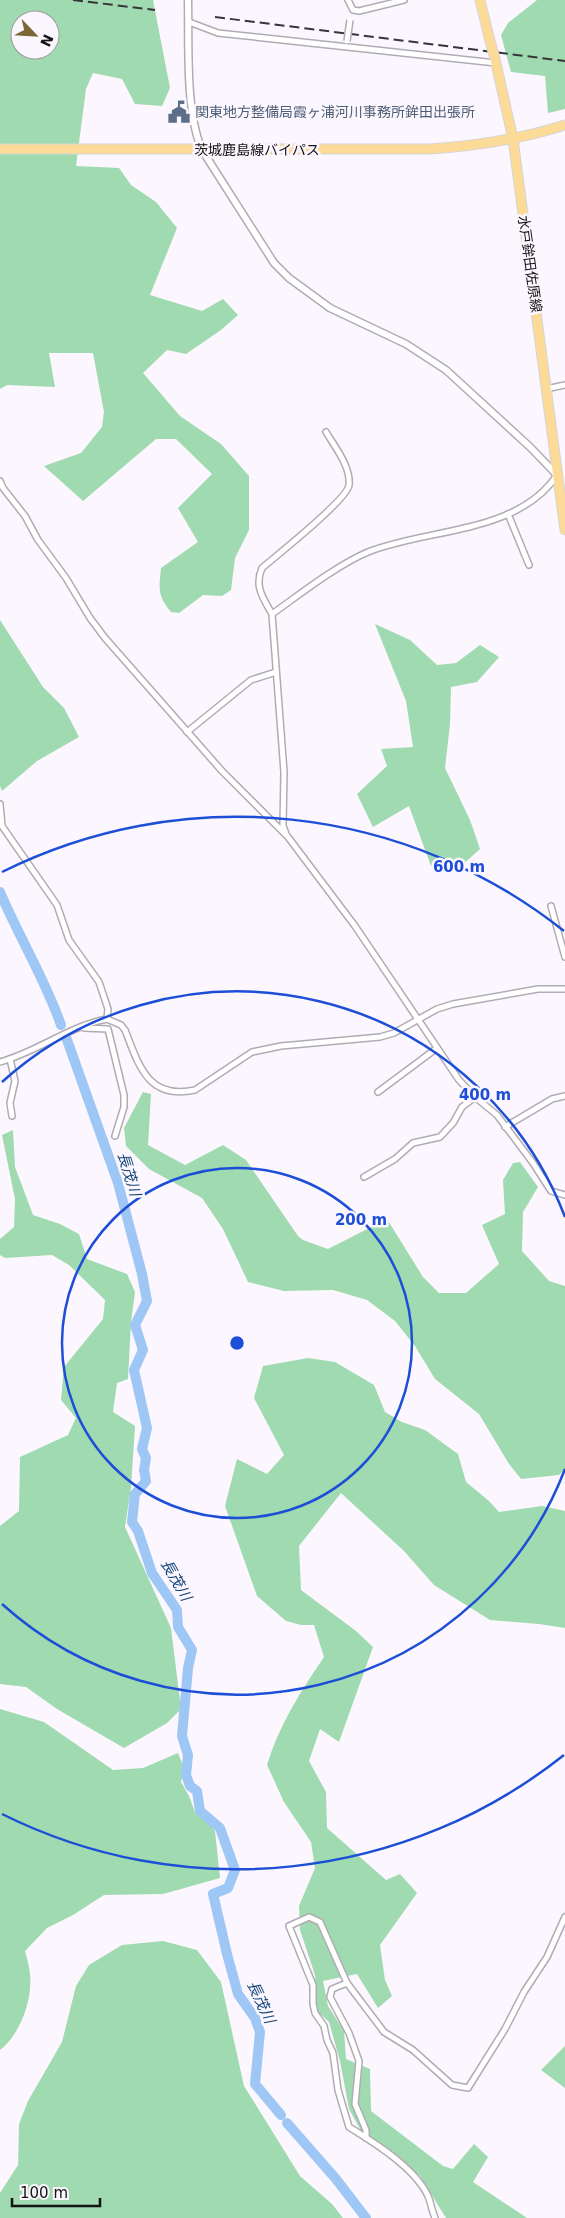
<svg xmlns="http://www.w3.org/2000/svg" width="565" height="2218" viewBox="0 0 565 2218" font-family="'DejaVu Sans','Noto Sans JP',sans-serif">
	<rect width="100%" height="100%" fill="#fcf7fe"/>
	<g fill="#a0dab0" fill-rule="evenodd">
		<path d="M0,0H153L170,88L162,106L135,104L122,79L93,73L86,89L76,166L119,168L131,185L156,202L177,228L150,295L202,311L223,299L238,315L221,330L186,354L167,350L143,373L180,416L221,444L249,476V530L235,558L231,590L222,596L203,595L179,613L171,612C157,595 159,589 161,568L198,542L178,508L212,474L176,439H156L83,501L44,466L81,453L102,427L104,412L93,353H49L55,387L7,385L0,389ZM20,20H50V50H20Z"/>
		<path d="M537,0H565V109L548,113L545,76L511,72L501,35L508,23Z"/>
		<path d="M0,620L43,687L64,708L79,737L37,761L2,791L0,786Z"/>
		<path d="M375,624L410,640L437,665L456,663L480,645L499,657L477,682L451,687L450,724L445,768L470,820L480,849L460,867L431,866L409,806L373,827L357,794L387,766L381,749L413,747L406,701Z"/>
		<path d="M143,1092L151,1094L148,1145L185,1165L223,1145L246,1160L298,1236L303,1240L328,1249L387,1219L423,1277L439,1293H466L499,1264L482,1225L505,1214L503,1180L513,1163L520,1162L538,1187L523,1212L522,1251L549,1281L565,1286V1469L559,1475L521,1479L509,1464L479,1414L435,1379L415,1346L395,1321L367,1300L333,1290L284,1291L248,1282L223,1229L202,1198L149,1169L126,1146L124,1128Z"/>
		<path d="M13,1130L15,1167L33,1215L60,1224L79,1234L87,1259L127,1274L135,1292L131,1322L128,1379L117,1383L113,1412L135,1426L131,1488L125,1527L171,1628L181,1709L167,1723L124,1748L57,1709L26,1687L0,1684V1526L19,1511L20,1457L68,1435L76,1418L61,1400L64,1367L103,1319L105,1300L69,1265L52,1255L5,1258L0,1255V1239L14,1227L15,1199L2,1135Z"/>
		<path d="M308,1358L335,1362L374,1385L385,1412L402,1422L425,1430L458,1454L466,1482L489,1501L499,1512L542,1506L565,1511V1628L539,1624L490,1620L434,1585L404,1551L341,1493L299,1546L301,1590L356,1631L373,1647L339,1742L320,1729L309,1761L326,1792L327,1828L386,1880L400,1874L417,1893L380,1945L385,1980L392,1996L378,2008L357,1974L323,1981L328,2006L344,2031L346,2059L370,2069L371,2111L443,2166L453,2169L474,2144L488,2157L473,2182L527,2218H446L420,2176L399,2157L361,2131L349,2109L340,2061L329,2022L317,2011L315,1975L300,1930L299,1906L315,1868L311,1842L284,1802L267,1765C279,1725 301,1691 324,1657L314,1625H301L286,1621L257,1596L225,1506L237,1459L267,1474L284,1455L254,1398L263,1366Z"/>
		<path d="M0,1709L44,1722L113,1770L143,1768L178,1753L184,1768L181,1782L189,1796L195,1812L208,1822L215,1831L220,1878L163,1894L104,1895L73,1915L47,1928L25,1951C27,1958 29,1966 30,1974C33,1999 20,2035 0,2050Z"/>
		<path d="M163,1941L197,1950L221,1982L244,2086L300,2176L332,2204L343,2218H0V2193L18,2165L19,2124L28,2101L62,2042L76,1986L89,1965L122,1945Z"/>
		<path d="M565,2046V2088L541,2070Z"/>
	</g>
	<g fill="none" stroke-linecap="round" stroke-linejoin="round">
		<g stroke="#9fc7f6" stroke-width="10">
			<path d="M0,892C19,937 45,979 61,1025"/>
			<path d="M66,1037L118,1183L142,1274L147,1301L135,1325L143,1350L134,1370L147,1428L142,1449L146,1458L144,1470L146,1481L135,1494L132,1522L138,1531L152,1573L177,1610L178,1627L192,1650L188,1668L182,1736L188,1755L186,1775L190,1786L197,1791L200,1811L220,1828L235,1870L228,1888L213,1894L227,1954L238,1994L255,2018L260,2032L255,2084L281,2115"/>
			<path d="M287,2123L336,2179L366,2218"/>
		</g>
		<defs>
			<g id="minor">
				<path d="M348,0L353,10L359,11L404,0"/>
				<path d="M189,22L218,33L496,63"/>
				<path d="M546,389L565,385"/>
				<path d="M0,481L3,488L25,516L38,540L66,578L90,618L105,638L222,771L288,837L355,926L459,1080L475,1097L497,1115L533,1163L551,1191L565,1195"/>
				<path d="M508,514L529,565"/>
				<path d="M272,614C299,595 337,565 368,552C428,528 518,534 557,475"/>
				<path d="M187,732L251,680L276,672"/>
				<path d="M0,804L2,826L57,905L69,940L99,982L108,1009L107,1019"/>
				<path d="M286,834L283,826L284,772L272,614C263,598 254,586 262,568C276,556 348,499 349,485C351,467 335,447 326,432"/>
				<path d="M551,906L565,957"/>
				<path d="M84,1028L108,1029L124,1095V1107L115,1136"/>
				<path d="M10,1059L15,1081L10,1103L12,1116"/>
				<path d="M0,1062C37,1052 69,1026 107,1019L121,1025L125,1030C139,1066 148,1100 195,1090L252,1052L281,1046L380,1037L394,1033L437,1009L453,1004L538,989H565"/>
				<path d="M378,1092L437,1048"/>
				<path d="M505,1127L552,1099L565,1096"/>
				<path d="M364,1177L395,1159L413,1143L440,1137L453,1123L462,1107L475,1097"/>
				<path d="M347,1983L332,1989L330,1997L349,2033L359,2061L355,2104L366,2130V2138"/>
				<path d="M435,2218C432,2211 431,2203 428,2196C415,2168 375,2143 349,2127L338,2090L333,2053L327,2040L324,2026L315,2013L313,2004V1985L289,1926L309,1917L320,1922L347,1983L384,2032L413,2050L452,2085L468,2088L505,2029L524,1992L547,1957L565,1917"/>
			</g>
			<path id="tertiary" d="M188,0C189,44 185,111 202,150L274,263L289,278L330,308L406,344L446,370L530,447L557,475"/>
			<g id="primary">
				<path d="M480,0L489,37"/>
				<path d="M495,59L513,139L565,530"/>
				<path d="M0,149H430C476,146 521,139 565,125"/>
			</g>
		</defs>
		<use href="#minor" stroke="#b1acb3" stroke-width="8"/>
		<use href="#tertiary" stroke="#b1acb3" stroke-width="9"/>
		<use href="#primary" stroke="#d5d5d5" stroke-width="11"/>
		<use href="#minor" stroke="#fff" stroke-width="5"/>
		<use href="#tertiary" stroke="#fff" stroke-width="6"/>
		<use href="#primary" stroke="#fcdb99" stroke-width="9"/>
		<g stroke="#383538" stroke-width="2" stroke-dasharray="10 5" stroke-linecap="butt">
			<path d="M73,0L155,10"/>
			<path d="M215,17L565,61"/>
		</g>
		<defs>
			<path id="minor-bridge" d="M347,41L350,20"/>
			<path id="primary-bridge" d="M489,37L495,59"/>
		</defs>
		<use href="#minor-bridge" stroke="#b1acb3" stroke-width="8" stroke-linecap="butt"/>
		<use href="#primary-bridge" stroke="#d5d5d5" stroke-width="11" stroke-linecap="butt"/>
		<use href="#minor-bridge" stroke="#fff" stroke-width="5"/>
		<use href="#primary-bridge" stroke="#fcdb99" stroke-width="9"/>
	</g>
	<g fill="none" stroke="#1d4ed8" stroke-width="2.5">
		<circle cx="237" cy="1343" r="175"/>
		<path d="M565 1469A351 351 0 0 1 2 1604M2 1082A351 351 0 0 1 565 1217"/>
		<path d="M564 1755A526 526 0 0 1 2 1814M2 872A526 526 0 0 1 564 931"/>
	</g>
	<defs>
		<symbol id="civic-bare" viewBox="-9 -9 18 18"><path d="M-.6-6.5H3V-4.5H.6V-3L4-1V1h2V6H-6V1h2V-1L-.6-3ZM-1.2 2.5V6h2.4V2.5Z" fill="#5c6f8a" stroke="#fcf7fe" stroke-width="2.5" paint-order="stroke"/></symbol>
	</defs>
	<g fill-rule="evenodd">
		<use href="#civic-bare" x="163" y="96" width="32" height="32"/>
	</g>
	<g text-anchor="middle" dominant-baseline="central" stroke-width="5" stroke-linejoin="round" paint-order="stroke">
		<g font-size="14" fill="#4e5e75" stroke="#fcf7fe" text-anchor="start">
			<text x="195" y="112">関東地方整備局霞ヶ浦河川事務所鉾田出張所</text>
		</g>
		<g font-size="14" fill="#151315" stroke="#fcf7fe">
			<text x="257" y="150">茨城鹿島線バイパス</text>
			<text transform="translate(530 264) rotate(82)">水戸鉾田佐原線</text>
		</g>
		<g font-size="15" font-style="italic" fill="#15477c" stroke="#fcf7fe">
			<text transform="translate(129 1174) rotate(73)">長茂川</text>
			<text transform="translate(176 1580) rotate(60)">長茂川</text>
			<text transform="translate(261 2002) rotate(65)">長茂川</text>
		</g>
	</g>
	<circle cx="237" cy="1343" r="8" fill="#1d4ed8" stroke="#fcf7fe" stroke-width="2.5"/>
	<g font-size="15" text-anchor="middle" font-weight="bold" fill="#1d4ed8" stroke="#fcf7fe" stroke-width="5" stroke-linejoin="round" paint-order="stroke">
		<text x="459" y="872">600 m</text>
		<text x="485" y="1100">400 m</text>
		<text x="361" y="1225">200 m</text>
	</g>
	<g transform="translate(35 35) rotate(115)"><circle r="24" fill="#fcf7fe" stroke="#a09ca1"/>
	<path d="M0-4L9 19L0 12L-9 19Z" fill="#7b6636"/>
	<text y="-8" font-size="14" font-weight="bold" text-anchor="middle" fill="#151315">N</text>
	</g>
	<path d="M12 2198v8h88v-8" fill="none" stroke="#151315" stroke-width="2.5"/>
	<text x="20" y="2198" font-size="15" fill="#151315" stroke="#fcf7fe" stroke-width="4" paint-order="stroke">100 m</text>
</svg>
